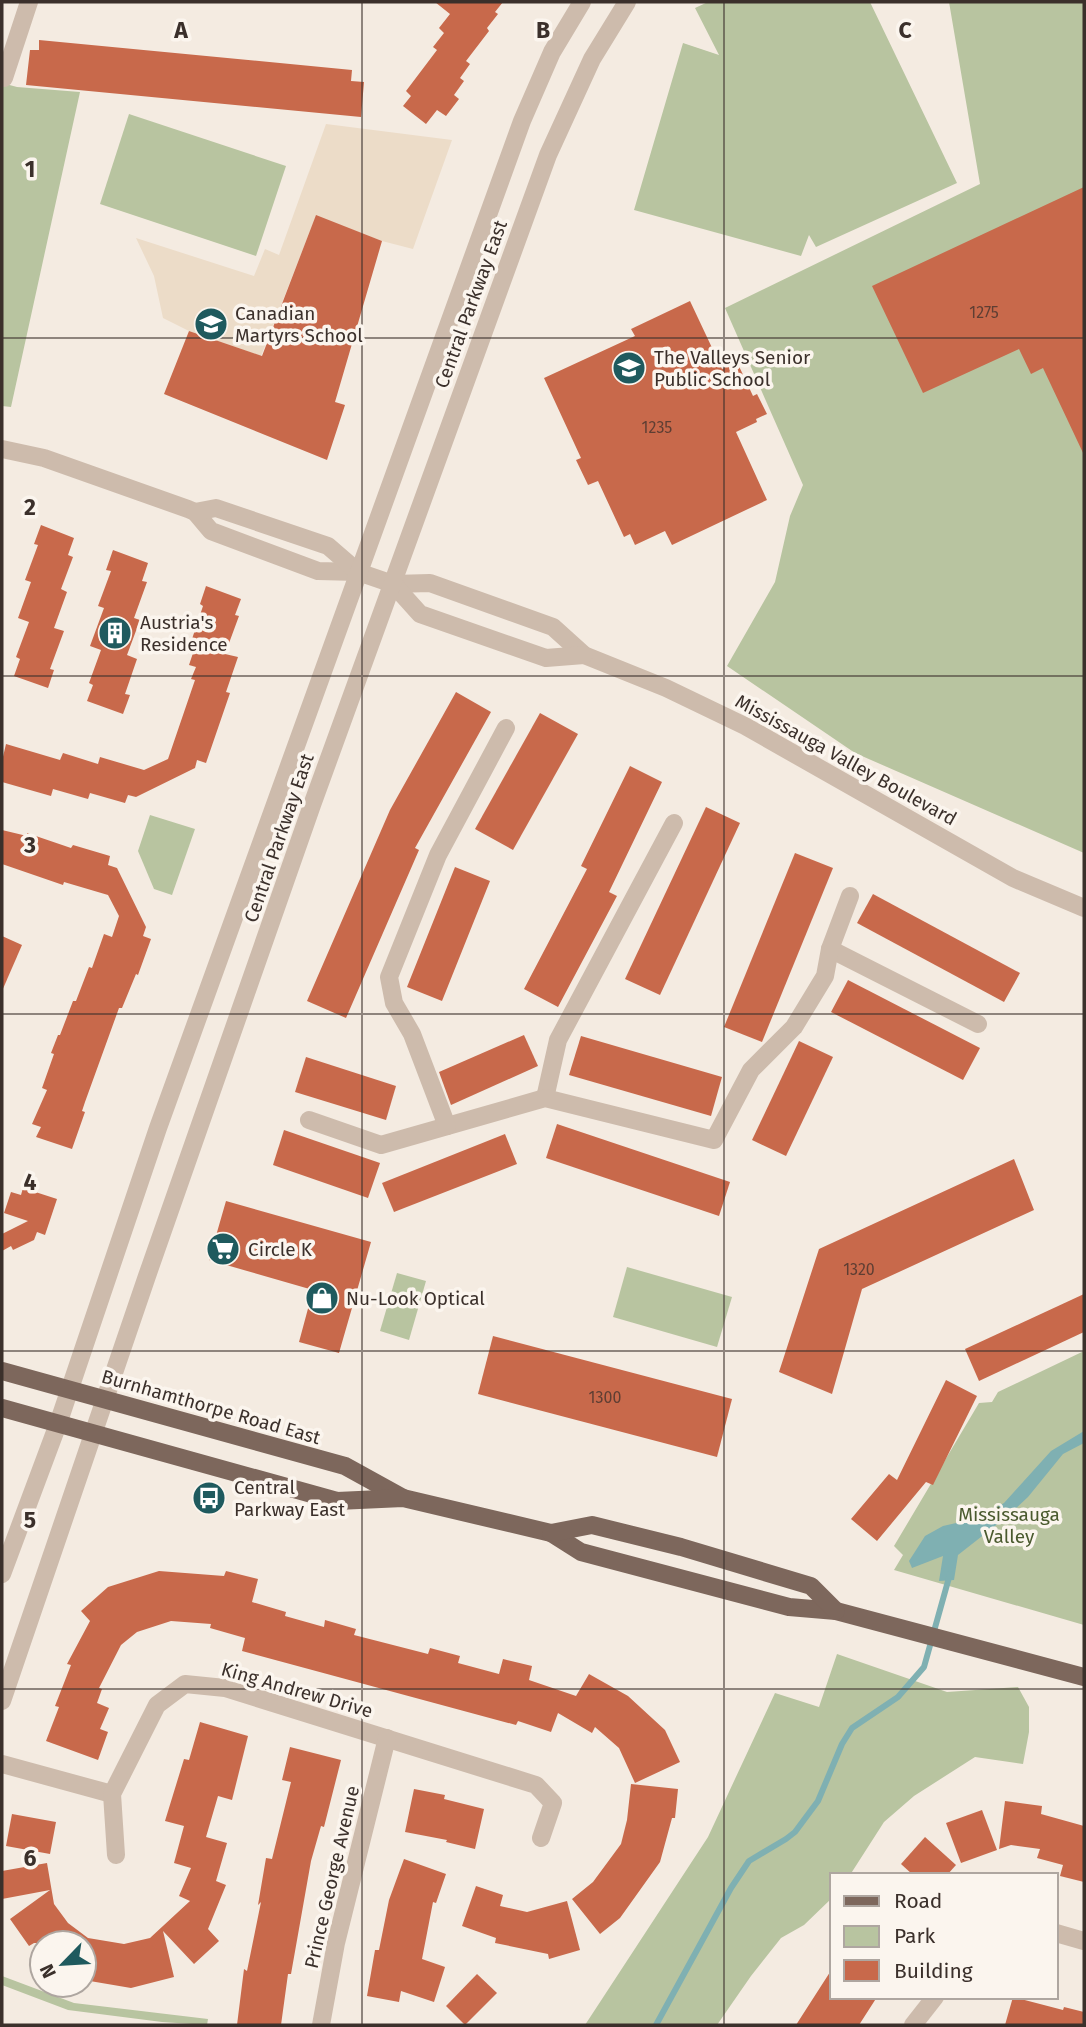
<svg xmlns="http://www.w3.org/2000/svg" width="1086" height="2027" viewBox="0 0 1086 2027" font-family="'Fira Sans',sans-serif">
	<rect width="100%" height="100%" fill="#f4ebe1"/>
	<g fill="#b8c4a0">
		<path d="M708,2H870L957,183L816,247L809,235L801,256L634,210L683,43L719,55L695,8Z"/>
		<path d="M949,2H1084V853L855,753L727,666L775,582L790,516L803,485L725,308L980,184Z"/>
		<path d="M2,83L17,87L80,92L11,407L2,406Z"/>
		<path d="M129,114L286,166L256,256L100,204Z"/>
		<path d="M150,815L195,829L172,895L154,889L138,851Z"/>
		<path d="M627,1267L732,1297L717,1347L613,1317Z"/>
		<path d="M397,1273L426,1281L409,1340L380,1331Z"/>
		<path d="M1084,1351V1625L894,1570L903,1555L894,1546L979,1403L992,1402L998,1392Z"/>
		<path d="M837,1654L947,1692L1018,1687L1029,1707V1732L1023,1764L975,1757L914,1796L884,1822L850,1875H832V1898L804,1925L781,1938L751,1976L717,2025H585L708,1837L775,1693L819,1707Z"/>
		<path d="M2,1976L74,2003L208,2019L207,2025L162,2022L68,2010L2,1985Z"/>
	</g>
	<path fill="#ecdcc8" d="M326,124L452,140L413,249L382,241L316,216L261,356L189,331L163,318L154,276L136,238L254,276L265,249L279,255Z"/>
	<path fill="#7fb0b2" d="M1084,1431V1443L1063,1454L1028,1497L1009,1515L958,1555L954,1580L939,1581L943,1556L912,1568L909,1561L925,1536L943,1526L978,1518L1004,1503L1051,1451Z"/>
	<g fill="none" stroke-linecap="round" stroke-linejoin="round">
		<path stroke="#7fb0b2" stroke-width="6" d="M656,2025L731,1888L749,1861L786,1839L795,1832L818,1801L842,1744L852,1728L898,1697L924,1667L950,1574"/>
	</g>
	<g fill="#c8694b">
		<path d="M435,2H503L495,12L498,14L487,28L489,31L466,61L470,64L460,78L464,81L454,95L459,99L446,116L437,110L426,124L403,106L411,96L406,91L437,50L433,47L444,33L439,28L450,14Z"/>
		<path d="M39,40L352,70L351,81L364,82L361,117L26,85L30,50H39Z"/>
		<path d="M1084,187V455L1043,368L1031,374L1019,349L923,393L872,286Z"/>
		<path d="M316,215L382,241L335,402L345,405L327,460L164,394L189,331L262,356Z"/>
		<path d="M690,301L722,369L737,362L753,396L757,394L767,414L756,419L757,422L736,432L767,500L672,545L665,531L635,545L630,534L624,537L598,481L588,485L576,460L581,458L544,378L635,336L631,329Z"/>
		<path d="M41,525L74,538L68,555L73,557L61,589L67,592L54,628L64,631L50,669L54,670L48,688L14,676L20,659L16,657L29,622L18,618L31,582L25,580L38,545L34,544Z"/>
		<path d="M113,550L148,563L142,581L147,582L134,618L140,620L127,655L137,659L125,694L130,695L123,714L87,701L93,685L89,683L101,650L90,646L104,608L98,606L111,571L106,570Z"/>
		<path d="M206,586L241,599L235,615L239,616L225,654L238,657L226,692L230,693L206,763L197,760L195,768L136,797L128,795L125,803L90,793L88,799L53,789L51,796L2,782V761L6,744L60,760L63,753L98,764L100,757L144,770L168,759L195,680L191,679L196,667L189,665L197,641L192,639L203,606L200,604Z"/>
		<path d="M456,692L491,712L415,848L419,850L346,1018L307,1001L390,810Z"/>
		<path d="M540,713L578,734L513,850L475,829Z"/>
		<path d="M630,766L662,782L609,892L617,896L558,1007L524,989L587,869L581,866Z"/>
		<path d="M706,807L740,823L660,995L625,979Z"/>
		<path d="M2,830L27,836V833L71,848L73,845L110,856L108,865L117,868L146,927L143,936L151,939L138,975L136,974L122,1008H119L85,1102L82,1111L85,1112L72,1149L36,1137L41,1127L32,1124L47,1090L42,1088L54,1054L51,1053L58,1035H60L73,1001H76L89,967L92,968L104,934L112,937L119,916L108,895L64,882L63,885L2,864Z"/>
		<path d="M795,853L833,868L762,1042L724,1027Z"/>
		<path d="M455,867L490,881L442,1001L407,987Z"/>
		<path d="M873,894L1020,973L1004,1002L857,923Z"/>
		<path d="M2,936L22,945L2,991Z"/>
		<path d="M848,980L980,1048L963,1080L831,1012Z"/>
		<path d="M524,1035L538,1066L451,1105L439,1072Z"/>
		<path d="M581,1036L722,1077L711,1116L569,1075Z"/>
		<path d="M799,1041L833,1057L786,1156L752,1140Z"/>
		<path d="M306,1057L396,1086L386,1120L295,1092Z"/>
		<path d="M557,1124L730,1182L719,1216L546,1158Z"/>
		<path d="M284,1130L380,1163L368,1198L273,1165Z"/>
		<path d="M505,1134L517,1164L394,1212L382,1183Z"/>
		<path d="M1014,1159L1034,1210L862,1289L832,1394L779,1372L819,1249Z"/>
		<path d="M23,1188L57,1199L45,1235L37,1232L34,1240L13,1250L11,1246L2,1251V1234L28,1221L4,1213L11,1192L21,1195Z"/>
		<path d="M226,1201L371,1242L339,1353L299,1342L313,1290L209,1260Z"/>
		<path d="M1084,1294V1332L979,1381L965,1349Z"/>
		<path d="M493,1336L732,1399L717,1457L478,1394Z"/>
		<path d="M946,1380L977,1396L933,1485L926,1482L877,1541L851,1519L889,1474L897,1480Z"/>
		<path d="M159,1571L224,1576L226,1571L258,1579L252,1602L286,1612L285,1616L324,1627L325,1620L356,1629L354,1635L428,1654L430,1648L460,1656L458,1663L499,1674L503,1659L532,1666L529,1680L576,1696L589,1674L628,1696L665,1730L680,1762L635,1783L619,1748L595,1727L592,1733L558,1713L551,1732L518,1721L516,1725L242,1651L245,1638L210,1628L211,1624L171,1621L137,1632L121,1645L99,1688L102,1689L97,1703L109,1708L100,1729L108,1732L98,1760L46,1741L59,1707L55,1706L71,1665L67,1664L90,1621L81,1611L108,1587Z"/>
		<path d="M200,1722L248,1736L232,1800L218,1796L206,1837L227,1843L216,1881L226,1885L208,1929L219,1941L194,1964L163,1931L174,1977L131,1988L84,1980V1943H34L29,1946L10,1919L50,1890L2,1899V1871L47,1863L54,1904L68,1923L88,1938L124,1944L150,1938L190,1901L179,1896L191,1868L174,1863L184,1826L165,1821L184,1759L189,1760Z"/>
		<path d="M290,1747L341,1760L324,1827L321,1826L311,1861L291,1974H288L281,2025H237L244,1969L247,1971L261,1902L258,1905L266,1858L272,1859L291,1782L282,1780Z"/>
		<path d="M631,1784L678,1789L675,1818H672L660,1862L620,1918L600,1934L572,1899L593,1882L621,1844L627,1820Z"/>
		<path d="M414,1789L445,1795L444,1799L484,1809L475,1849L446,1842L447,1840L405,1832Z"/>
		<path d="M1005,1801L1042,1806L1041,1814L1084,1826V1882L1060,1876L1063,1865L1037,1858L1040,1849L1011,1845L999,1849Z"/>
		<path d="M982,1810L997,1850L961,1863L946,1823Z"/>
		<path d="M12,1814L56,1822L50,1854L6,1846Z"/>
		<path d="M925,1837L956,1865L947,1875H913L901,1864Z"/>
		<path d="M404,1859L446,1874L436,1903L433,1902L422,1959L445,1967L434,2002L401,1991L399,2002L367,1996L375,1950H379L389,1900Z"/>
		<path d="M476,1886L503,1895L500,1906L527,1912L567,1901L580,1950L549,1959L548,1954L495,1943L496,1938L462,1926Z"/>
		<path d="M832,1969V1997H877L859,2025H796Z"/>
		<path d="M477,1974L497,1993L465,2025L446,2006Z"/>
		<path d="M1013,1997L1063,2010L1064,2007L1084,2012V2025H1005Z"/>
	</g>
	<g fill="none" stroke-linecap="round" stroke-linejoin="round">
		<g stroke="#cdbbac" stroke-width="18">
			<path d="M4,78L29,2"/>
			<path d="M2,449L44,458L188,509L195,512L211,531L318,571L358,572L393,584L430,583L553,627L584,655L666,688L745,726L1013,878L1084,908"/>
			<path d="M195,512L216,508L328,546L358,572"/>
			<path d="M393,584L420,614L546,658L584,655"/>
			<path d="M830,949L978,1024"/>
			<path d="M545,1098L558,1040L674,823"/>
			<path d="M309,1120L381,1145L545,1098L714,1140L751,1070L794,1027L825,976L830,949L850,896"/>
			<path d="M447,1126L412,1034L394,1003L389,977L438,855L506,728"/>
			<path d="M2,1574L58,1424L158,1128L522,121L552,52L582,2"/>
			<path d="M2,1701L147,1276L312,805L548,155L592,59L627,2"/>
			<path d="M2,1764L112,1794"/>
			<path d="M116,1855L112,1794L157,1705L185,1684L225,1688L536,1785L553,1803L541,1838"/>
			<path d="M1056,1933L1084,1941"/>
			<path d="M321,2025L336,1943L387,1738"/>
			<path d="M913,2025L935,1997"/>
		</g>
		<g stroke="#7d675c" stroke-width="18">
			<path d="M2,1371L345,1466L403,1498"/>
			<path d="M2,1408L337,1501L403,1498L551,1533L581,1552L789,1607L836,1611L1084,1677"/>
			<path d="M551,1533L592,1525L681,1547L811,1586L836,1611"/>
		</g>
	</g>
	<path fill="none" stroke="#3b302b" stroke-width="2" stroke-opacity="0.55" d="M362,2V2025M724,2V2025M2,338H1084M2,676H1084M2,1014H1084M2,1351H1084M2,1689H1084"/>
	<defs>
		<symbol id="school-disc" viewBox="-11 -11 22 22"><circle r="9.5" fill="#1f5a5e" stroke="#fbf5ee"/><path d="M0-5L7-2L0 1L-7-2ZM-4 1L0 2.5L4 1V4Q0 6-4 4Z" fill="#fff"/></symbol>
		<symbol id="building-disc" viewBox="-11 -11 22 22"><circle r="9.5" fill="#1f5a5e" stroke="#fbf5ee"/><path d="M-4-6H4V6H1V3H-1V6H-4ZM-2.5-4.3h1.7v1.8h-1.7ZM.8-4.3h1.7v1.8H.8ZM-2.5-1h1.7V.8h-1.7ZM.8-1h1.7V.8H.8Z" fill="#fff"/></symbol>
		<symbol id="supermarket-disc" viewBox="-11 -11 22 22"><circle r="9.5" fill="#1f5a5e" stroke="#fbf5ee"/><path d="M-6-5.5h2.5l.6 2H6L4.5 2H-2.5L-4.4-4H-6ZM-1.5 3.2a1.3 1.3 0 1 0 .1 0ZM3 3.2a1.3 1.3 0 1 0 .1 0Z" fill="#fff"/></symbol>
		<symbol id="shop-disc" viewBox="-11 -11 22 22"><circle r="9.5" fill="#1f5a5e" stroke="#fbf5ee"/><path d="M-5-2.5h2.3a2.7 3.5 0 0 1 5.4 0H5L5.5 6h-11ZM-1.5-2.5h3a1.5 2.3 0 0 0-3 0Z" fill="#fff"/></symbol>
		<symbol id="bus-disc" viewBox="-11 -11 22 22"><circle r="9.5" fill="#1f5a5e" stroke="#fbf5ee"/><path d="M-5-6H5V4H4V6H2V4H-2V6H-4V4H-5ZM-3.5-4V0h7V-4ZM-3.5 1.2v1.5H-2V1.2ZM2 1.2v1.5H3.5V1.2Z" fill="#fff"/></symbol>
	</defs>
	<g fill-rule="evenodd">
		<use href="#school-disc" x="192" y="305" width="38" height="38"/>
		<use href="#school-disc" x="610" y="349" width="38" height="38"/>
		<use href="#building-disc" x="96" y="614" width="38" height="38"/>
		<use href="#supermarket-disc" x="204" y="1230" width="38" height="38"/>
		<use href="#shop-disc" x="303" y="1279" width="38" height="38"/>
		<use href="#bus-disc" x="190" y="1479" width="38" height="38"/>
	</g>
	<g text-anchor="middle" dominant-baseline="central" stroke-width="7" stroke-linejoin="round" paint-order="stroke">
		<g font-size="16" fill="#5e3e33">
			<text x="984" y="312">1275</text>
			<text x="657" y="427">1235</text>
			<text x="859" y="1269">1320</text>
			<text x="605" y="1397">1300</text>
		</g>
		<g font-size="19" fill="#3b302b" stroke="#fbf5ee">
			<text transform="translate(471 304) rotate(-70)">Central Parkway East</text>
			<text transform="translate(846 760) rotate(29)">Mississauga Valley Boulevard</text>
			<text transform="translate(279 838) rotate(-71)">Central Parkway East</text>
			<text transform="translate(211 1407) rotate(16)">Burnhamthorpe Road East</text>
			<text transform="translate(297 1690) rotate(16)">King Andrew Drive</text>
			<text transform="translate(332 1877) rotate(-77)">Prince George Avenue</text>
		</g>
		<g font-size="19" fill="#3b302b" stroke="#fbf5ee" text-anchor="start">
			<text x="235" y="313">Canadian<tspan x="235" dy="22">Martyrs School</tspan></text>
			<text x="654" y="357">The Valleys Senior<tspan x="654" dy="22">Public School</tspan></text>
			<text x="140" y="622">Austria's<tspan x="140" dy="22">Residence</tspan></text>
			<text x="248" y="1249">Circle K</text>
			<text x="346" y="1298">Nu-Look Optical</text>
			<text x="234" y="1487">Central<tspan x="234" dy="22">Parkway East</tspan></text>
		</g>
		<g font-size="19" fill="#4a5a2e" stroke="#fbf5ee">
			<text x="1009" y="1514">Mississauga<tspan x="1009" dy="22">Valley</tspan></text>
		</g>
	</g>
	<g font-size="23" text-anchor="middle" font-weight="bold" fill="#3b302b" stroke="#fbf5ee" stroke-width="7" stroke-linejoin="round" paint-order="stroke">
		<text x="181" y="38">A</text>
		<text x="543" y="38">B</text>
		<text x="905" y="38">C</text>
		<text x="30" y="177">1</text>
		<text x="30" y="515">2</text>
		<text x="30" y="853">3</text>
		<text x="30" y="1190">4</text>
		<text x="30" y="1528">5</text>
		<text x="30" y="1866">6</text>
	</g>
	<rect width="1086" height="2027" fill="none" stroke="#3b302b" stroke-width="7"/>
	<rect x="830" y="1873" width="228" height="126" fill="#fbf5ee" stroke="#aea6a0" stroke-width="2"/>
	<rect x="844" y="1896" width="35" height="10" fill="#7d675c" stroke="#aea6a0" stroke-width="2"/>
	<text x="894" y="1908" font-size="21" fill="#3b302b">Road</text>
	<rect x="844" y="1926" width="35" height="21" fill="#b8c4a0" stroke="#aea6a0" stroke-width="2"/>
	<text x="894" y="1943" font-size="21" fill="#3b302b">Park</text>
	<rect x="844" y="1960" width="35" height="21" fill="#c8694b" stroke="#aea6a0" stroke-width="2"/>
	<text x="894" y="1978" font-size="21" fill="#3b302b">Building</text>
	<g transform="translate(63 1964) rotate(245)"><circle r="33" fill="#fbf5ee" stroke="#aea6a0" stroke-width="2"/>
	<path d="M0-5L12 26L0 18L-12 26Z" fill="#1f5a5e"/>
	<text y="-10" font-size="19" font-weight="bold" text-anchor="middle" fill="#3b302b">N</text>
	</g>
</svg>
